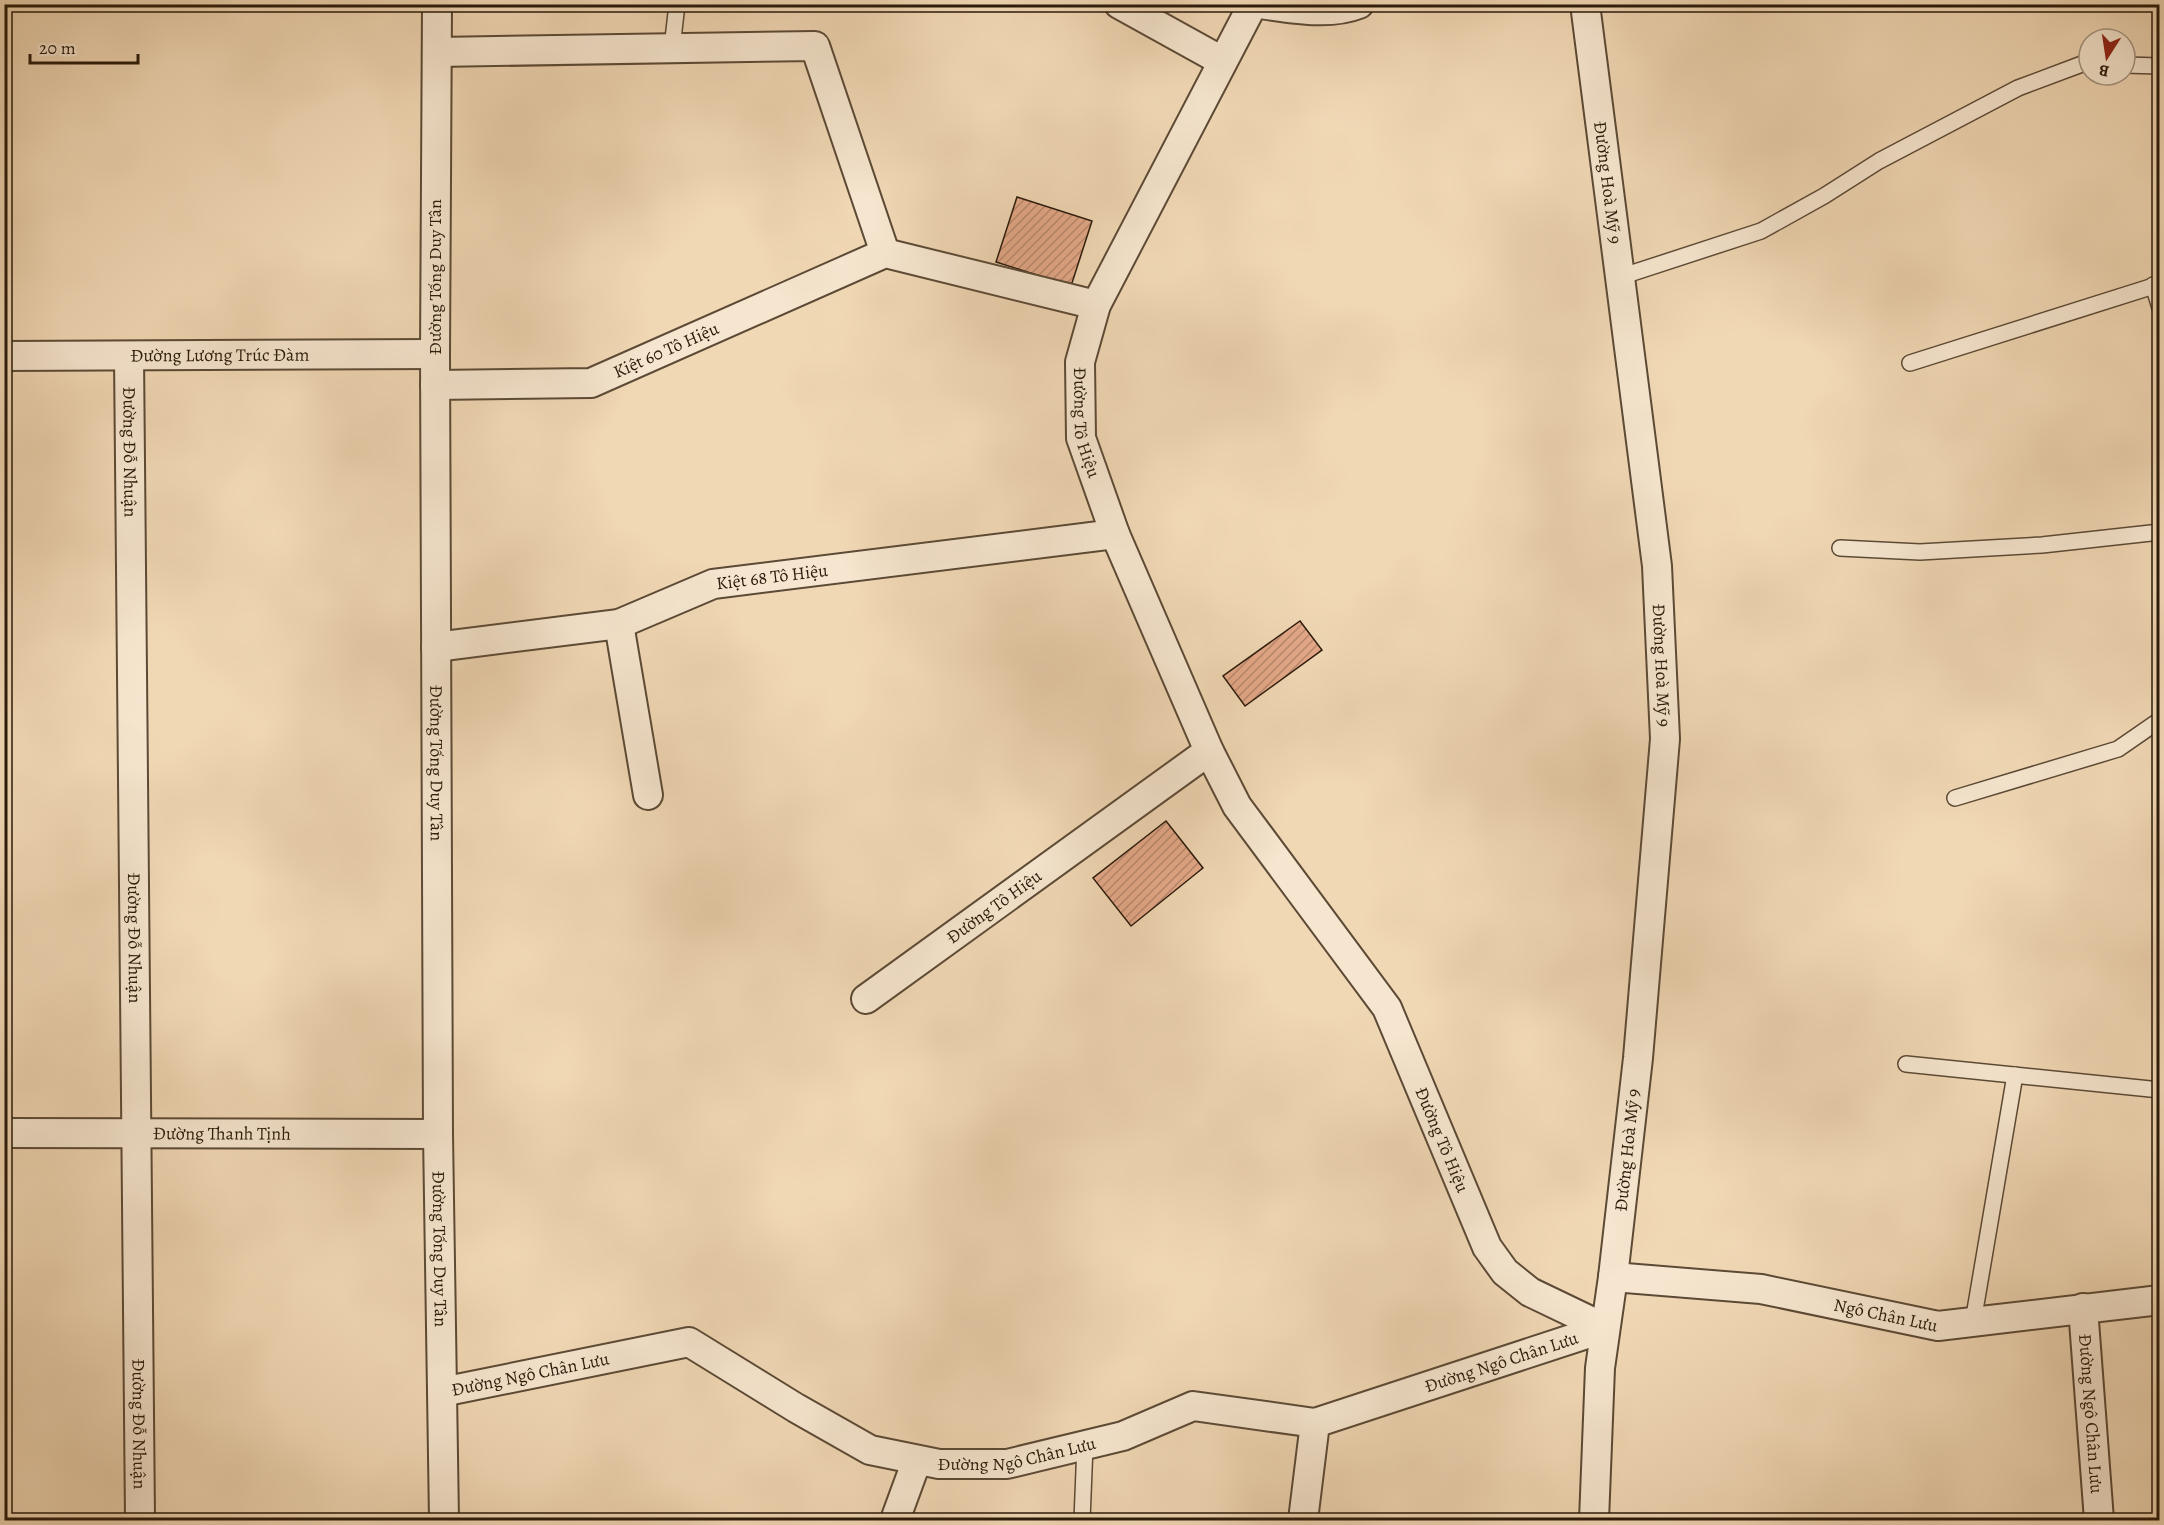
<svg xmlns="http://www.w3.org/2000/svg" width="2164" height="1525" viewBox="0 0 2164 1525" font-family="Alegreya,serif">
	<defs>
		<pattern id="building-hatch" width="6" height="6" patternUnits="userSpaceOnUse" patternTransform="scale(1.5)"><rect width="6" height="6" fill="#e5a989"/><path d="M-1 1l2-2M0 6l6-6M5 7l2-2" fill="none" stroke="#ba896e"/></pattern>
	</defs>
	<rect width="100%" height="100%" fill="#f1d8b5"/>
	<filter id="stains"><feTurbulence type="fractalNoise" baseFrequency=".00333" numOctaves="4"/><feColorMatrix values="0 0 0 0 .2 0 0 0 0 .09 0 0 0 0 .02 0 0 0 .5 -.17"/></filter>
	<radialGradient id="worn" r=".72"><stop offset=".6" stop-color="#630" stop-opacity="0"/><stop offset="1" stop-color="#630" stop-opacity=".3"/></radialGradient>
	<g fill="url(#building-hatch)" stroke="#2a1a0b" stroke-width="1.5">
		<path d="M1017,197L1092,221L1071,286L996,262Z"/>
		<path d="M1300,621L1322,650L1245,706L1223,676Z"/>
		<path d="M1166,821L1203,868L1131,926L1093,878Z"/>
	</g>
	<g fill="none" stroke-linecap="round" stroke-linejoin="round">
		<defs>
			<g id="lane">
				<path d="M672,48L677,4"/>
				<path d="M2125,65L2160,66"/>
				<path d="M1620,277L1761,231L1824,196L1879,161L2018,88L2082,64H2089"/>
				<path d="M2153,285L2160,308"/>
				<path d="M1910,363L2160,284"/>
				<path d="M1840,548L1920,552L2042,545L2160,532"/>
				<path d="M1955,798L2118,749L2160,720"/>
				<path d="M1906,1064L2160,1090"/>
				<path d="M1973,1322L2015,1075"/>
				<path d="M1082,1520L1085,1445"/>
			</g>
			<g id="street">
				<path id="s1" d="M437,4L435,354L438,1134L444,1520"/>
				<path d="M1119,4L1222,61"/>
				<path id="s2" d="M1253,4L1096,305L1080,362L1081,438L1115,534L1209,751L1237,806L1387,1008L1487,1247L1505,1272L1530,1292L1605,1328"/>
				<path d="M1260,4C1291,8 1329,16 1359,4"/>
				<path id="s3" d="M1585,4L1657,566L1665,739L1638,1058L1613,1277L1600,1368L1594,1520"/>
				<path d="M437,52L815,46L885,253"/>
				<path id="s4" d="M4,356L435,354"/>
				<path id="s5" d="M129,356L140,1520"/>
				<path id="s6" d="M435,385L591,383L885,253L1096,305"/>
				<path d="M619,624L648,795"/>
				<path id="s7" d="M436,647L619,624L713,584L1115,534"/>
				<path id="s8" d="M866,999L1209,751"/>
				<path id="s9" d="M4,1133L438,1134"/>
				<path id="s10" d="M1613,1277L1761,1289L1938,1326L2160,1300"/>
				<path id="s11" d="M2083,1308L2099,1520"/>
				<path id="s12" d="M442,1392L689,1342L796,1408L870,1450L939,1464H1007L1123,1436L1193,1406L1315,1423L1605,1328"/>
				<path d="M895,1520L917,1460"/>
				<path d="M1303,1520L1315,1423"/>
			</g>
		</defs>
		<use href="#lane" stroke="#5c4a36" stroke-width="18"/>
		<use href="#street" stroke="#5c4a36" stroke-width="32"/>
		<use href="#lane" stroke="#f6e6cf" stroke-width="15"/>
		<use href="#street" stroke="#f6e6cf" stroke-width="28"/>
	</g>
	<g text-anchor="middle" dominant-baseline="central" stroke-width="5" stroke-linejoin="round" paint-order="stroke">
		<g font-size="18" fill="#2a1a0b" stroke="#f6e6cf">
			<text stroke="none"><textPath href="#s3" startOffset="180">Đường Hoà Mỹ 9</textPath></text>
			<text transform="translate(435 277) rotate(-90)">Đường Tống Duy Tân</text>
			<text stroke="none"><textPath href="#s6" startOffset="238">Kiệt 60 Tô Hiệu</textPath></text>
			<text stroke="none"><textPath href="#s4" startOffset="216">Đường Lương Trúc Đàm</textPath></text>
			<text stroke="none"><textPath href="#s2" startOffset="460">Đường Tô Hiệu</textPath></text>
			<text stroke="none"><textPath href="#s5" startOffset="96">Đường Đỗ Nhuận</textPath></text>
			<text stroke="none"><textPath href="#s7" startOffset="346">Kiệt 68 Tô Hiệu</textPath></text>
			<text stroke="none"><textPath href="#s3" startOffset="666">Đường Hoà Mỹ 9</textPath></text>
			<text stroke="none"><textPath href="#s1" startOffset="759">Đường Tống Duy Tân</textPath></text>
			<text stroke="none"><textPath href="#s8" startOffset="158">Đường Tô Hiệu</textPath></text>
			<text stroke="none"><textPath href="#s5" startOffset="582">Đường Đỗ Nhuận</textPath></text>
			<text stroke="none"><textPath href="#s9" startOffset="218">Đường Thanh Tịnh</textPath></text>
			<text stroke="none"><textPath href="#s2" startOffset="1269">Đường Tô Hiệu</textPath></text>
			<text transform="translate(1627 1150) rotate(-84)">Đường Hoà Mỹ 9</text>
			<text stroke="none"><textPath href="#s1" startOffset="1245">Đường Tống Duy Tân</textPath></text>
			<text stroke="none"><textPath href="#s10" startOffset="276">Ngô Chân Lưu</textPath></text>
			<text stroke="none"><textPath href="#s12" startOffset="1116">Đường Ngô Chân Lưu</textPath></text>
			<text stroke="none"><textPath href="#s12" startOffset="90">Đường Ngô Chân Lưu</textPath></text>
			<text stroke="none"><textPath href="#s11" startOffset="106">Đường Ngô Chân Lưu</textPath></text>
			<text stroke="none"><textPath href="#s5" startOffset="1068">Đường Đỗ Nhuận</textPath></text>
			<text stroke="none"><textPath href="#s12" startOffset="612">Đường Ngô Chân Lưu</textPath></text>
		</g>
	</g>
	<rect width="2164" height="1525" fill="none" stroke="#f1d8b5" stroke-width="24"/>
	<rect x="6" y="6" width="2152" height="1513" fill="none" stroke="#2a1a0b" stroke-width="3"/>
	<rect x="12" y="12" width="2140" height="1501" fill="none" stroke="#2a1a0b" stroke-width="1.5"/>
	<g transform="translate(2107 57) rotate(192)"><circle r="28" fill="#f6e6cf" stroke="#a49481" stroke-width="1.5"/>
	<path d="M0-4.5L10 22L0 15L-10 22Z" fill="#8f2418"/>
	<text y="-9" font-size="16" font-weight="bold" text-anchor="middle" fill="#2a1a0b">B</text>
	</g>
	<path d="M30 54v9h108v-9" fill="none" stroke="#2a1a0b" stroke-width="3"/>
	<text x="39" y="54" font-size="18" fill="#2a1a0b" stroke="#f6e6cf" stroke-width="4.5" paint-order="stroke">20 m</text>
	<rect width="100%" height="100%" filter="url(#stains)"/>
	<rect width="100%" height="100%" fill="url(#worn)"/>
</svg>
